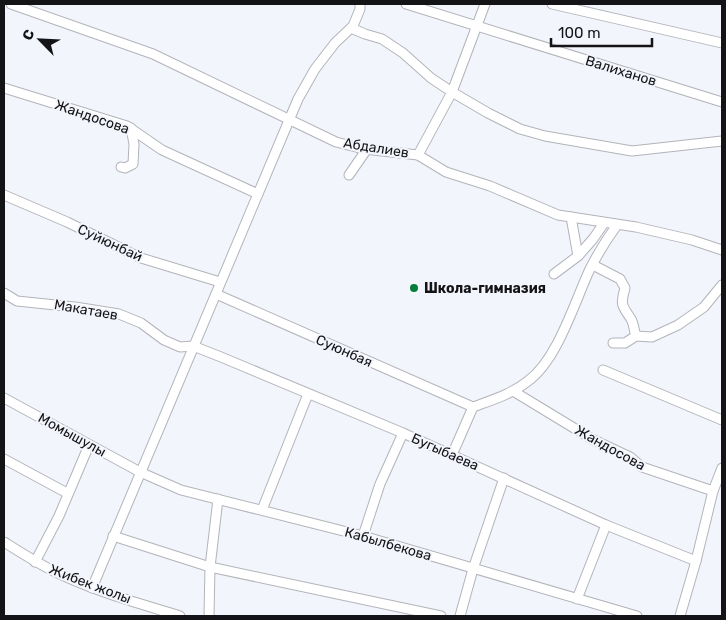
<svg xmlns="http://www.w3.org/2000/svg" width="726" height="620" viewBox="0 0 726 620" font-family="Rubik,sans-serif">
	<rect width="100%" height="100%" fill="#f3f5fc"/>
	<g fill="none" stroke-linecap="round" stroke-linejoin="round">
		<defs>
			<g id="minor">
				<path d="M11,4L153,54L336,142L364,149L418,155L446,172L490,186L558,215L636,227L692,240L722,250"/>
				<path d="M406,4L722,102"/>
				<path d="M552,4L722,43"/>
				<path d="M351,28L365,34L382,39L403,53L431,78L452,92L488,113L520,129L545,136L632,151L722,141"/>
				<path d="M4,88L127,126L162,150L258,194"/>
				<path d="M418,155L452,92L485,4"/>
				<path d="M121,167L125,168L133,164L134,144L131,128"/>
				<path d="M349,175L367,149"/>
				<path d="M4,195L67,222L141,258L220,282"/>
				<path d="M578,256L593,239L604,223"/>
				<path d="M593,265L620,279L625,288C620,306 622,305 631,319C634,324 634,331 636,336L625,343H613"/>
				<path d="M554,274L578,256L571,217"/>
				<path d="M4,293L17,301L75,307L119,314L141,323L164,340L180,347L193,346L221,357L403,433L606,525L696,561"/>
				<path d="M216,294L473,407"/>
				<path d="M636,336L652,337L678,325L704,307L722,285"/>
				<path d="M603,370L722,420"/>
				<path d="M513,391L592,439L630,457L642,467L713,491"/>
				<path d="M4,398L140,472L181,490L363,536L637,616"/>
				<path d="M452,455L473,407C492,400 512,394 528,381C557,360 574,304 589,271C597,255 606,240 617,225"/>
				<path d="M4,459L67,493"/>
				<path d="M262,510L308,394"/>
				<path d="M113,536L210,567L441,616"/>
				<path d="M363,536L380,484L403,433"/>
				<path d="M4,542C23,554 43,567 64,576C101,593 141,604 180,616"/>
				<path d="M35,562L59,516L89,445"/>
				<path d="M92,588L298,99L315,69L335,43L353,26L360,9V4"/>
				<path d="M577,599L606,525"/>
				<path d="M209,616L210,567L218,499"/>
				<path d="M460,616L473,569L504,478"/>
				<path d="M680,616L696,561L713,491L722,468"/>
			</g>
		</defs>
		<use href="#minor" stroke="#b2b4ba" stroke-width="11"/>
		<use href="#minor" stroke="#fff" stroke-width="9"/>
	</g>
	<circle fill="#057f37" stroke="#f3f5fc" stroke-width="2" cx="414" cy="288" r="5"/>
	<g text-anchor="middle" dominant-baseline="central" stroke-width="4" stroke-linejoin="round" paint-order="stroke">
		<g font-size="14" fill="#141416" stroke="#f3f5fc">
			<text transform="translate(621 71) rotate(17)">Валиханов</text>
			<text transform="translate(92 117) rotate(19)">Жандосова</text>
			<text transform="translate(376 148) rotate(9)">Абдалиев</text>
			<text transform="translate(110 243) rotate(25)">Суйюнбай</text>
			<text transform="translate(86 310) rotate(10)">Макатаев</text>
			<text transform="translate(344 351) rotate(24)">Суюнбая</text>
			<text transform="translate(72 435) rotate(29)">Момышулы</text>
			<text transform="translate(610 448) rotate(29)">Жандосова</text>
			<text transform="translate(445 452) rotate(24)">Бугыбаева</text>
			<text transform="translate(388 544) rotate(16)">Кабылбекова</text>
			<text transform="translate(90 584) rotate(21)">Жибек жолы</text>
		</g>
		<g font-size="14" font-weight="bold" fill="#141416" stroke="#f3f5fc" text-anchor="start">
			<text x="424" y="288">Школа-гимназия</text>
		</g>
	</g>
	<rect width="726" height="620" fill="none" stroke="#141416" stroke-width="10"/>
	<g transform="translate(40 40) rotate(294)" stroke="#f3f5fc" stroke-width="4" paint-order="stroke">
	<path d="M0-4L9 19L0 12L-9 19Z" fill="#141416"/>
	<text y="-8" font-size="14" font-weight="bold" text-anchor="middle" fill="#141416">С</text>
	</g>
	<path d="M551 38v8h101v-8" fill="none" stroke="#141416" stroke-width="2.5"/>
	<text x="558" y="38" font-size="15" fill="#141416" stroke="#f3f5fc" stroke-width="4" paint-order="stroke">100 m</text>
</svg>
